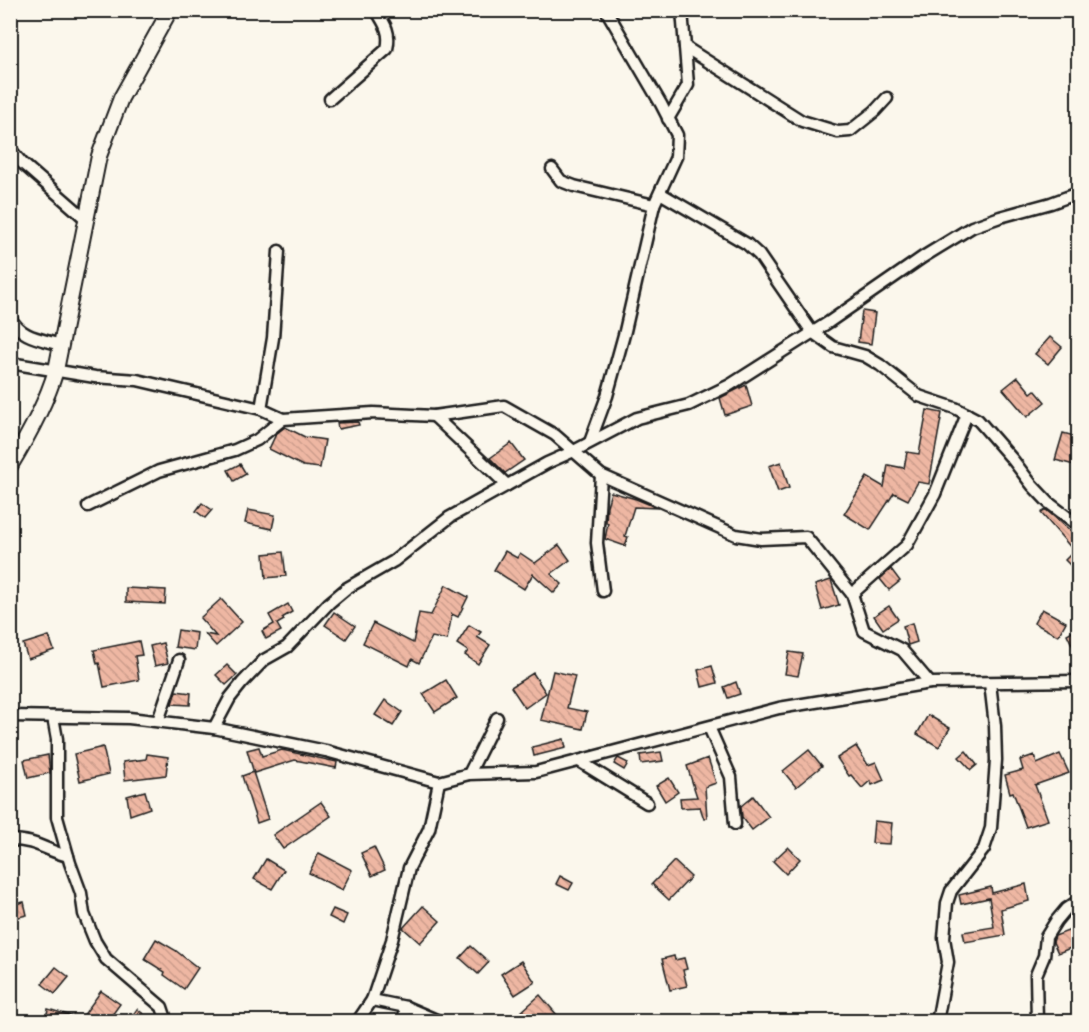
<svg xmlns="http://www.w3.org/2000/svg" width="1089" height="1032" viewBox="0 0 1089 1032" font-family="Sriracha,sans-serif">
	<defs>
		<pattern id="building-back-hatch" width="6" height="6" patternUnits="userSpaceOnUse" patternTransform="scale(1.5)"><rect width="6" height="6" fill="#eeb7a3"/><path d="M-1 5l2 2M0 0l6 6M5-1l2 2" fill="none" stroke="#cc9d8c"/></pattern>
	</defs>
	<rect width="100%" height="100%" fill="#fbf7ec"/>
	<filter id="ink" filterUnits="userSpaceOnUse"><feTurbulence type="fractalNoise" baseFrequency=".0167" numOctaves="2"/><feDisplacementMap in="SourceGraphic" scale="12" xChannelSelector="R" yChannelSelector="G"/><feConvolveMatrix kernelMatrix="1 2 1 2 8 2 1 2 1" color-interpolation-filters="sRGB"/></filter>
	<g filter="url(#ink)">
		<g fill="url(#building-back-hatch)" stroke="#1c1c1c" stroke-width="1.5">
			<path d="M862,311L875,313L871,344L858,342Z"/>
			<path d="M1050,337L1062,347L1048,364L1035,354Z"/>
			<path d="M1018,377L1031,393L1035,390L1045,402L1027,417L1003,389Z"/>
			<path d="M746,385L752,406L725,415L720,398Z"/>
			<path d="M927,410L942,413L929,484L918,482L908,500L894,493L870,530L844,514L867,477L884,487L888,465L904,468L907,452L919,454Z"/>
			<path d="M358,422L359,425L338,429L337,423Z"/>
			<path d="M285,427L305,437L325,440L320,468L303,466L269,449L276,434Z"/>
			<path d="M1063,433L1078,437V466L1055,460Z"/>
			<path d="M511,443L524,460L505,473L490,458Z"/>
			<path d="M781,462L789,488L778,492L769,466Z"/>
			<path d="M240,464L246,474L234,481L228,470Z"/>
			<path d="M611,492L636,499L658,508L634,507L625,536L628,537L625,546L605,539L608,523H606L607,506Z"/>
			<path d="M202,503L212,510L205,518L196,511Z"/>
			<path d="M248,510L275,515L272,529L245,523Z"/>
			<path d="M1046,510L1078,537V573L1065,560L1074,551L1041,513Z"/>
			<path d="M559,545L570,560L551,574L562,584L554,593L533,574L524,589L494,570L505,551L517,558L520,553L535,563Z"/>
			<path d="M283,552L286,576L266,578L264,554Z"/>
			<path d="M891,569L900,581L889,590L880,579Z"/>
			<path d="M831,580L839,605L822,610L815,585Z"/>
			<path d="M446,585L468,597L458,617L452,614L447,640L432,637L419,663L412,659L409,666L363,643L373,623L413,643L419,613L431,615Z"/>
			<path d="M126,588L166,590L165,604L126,602Z"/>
			<path d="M221,599L242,622L216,646L205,634L216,636L200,618Z"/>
			<path d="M288,604L292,612L282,618L284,620L277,624L281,631L266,639L262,631L274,624L269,615Z"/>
			<path d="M889,606L898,619L883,629L874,616Z"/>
			<path d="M1042,609L1066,622L1058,636L1034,623Z"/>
			<path d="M334,612L355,626L346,639L325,625Z"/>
			<path d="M912,623L917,642L908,645L903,626Z"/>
			<path d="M469,625L481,632L477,637L490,645L478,664L465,655L468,651L457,644Z"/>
			<path d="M1078,628V657L1067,634Z"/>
			<path d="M178,630L197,633L195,650L175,647Z"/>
			<path d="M49,636L54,650L28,659L23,644Z"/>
			<path d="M139,641L142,655L135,656L139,680L104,687L99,663L97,664L94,650Z"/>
			<path d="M163,643L168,663L155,666L150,646Z"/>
			<path d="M789,652L803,654L798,676L785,674Z"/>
			<path d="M227,665L237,675L226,685L216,675Z"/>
			<path d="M712,666L717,683L702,687L698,670Z"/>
			<path d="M553,671L575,676L567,708L587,712L583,729L541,720Z"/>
			<path d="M533,673L546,693L525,708L511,687Z"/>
			<path d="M446,680L457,698L435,712L423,694Z"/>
			<path d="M736,682L740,694L728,698L724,687Z"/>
			<path d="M176,691L191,693L190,705L172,704Z"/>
			<path d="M385,700L402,712L393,726L375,715Z"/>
			<path d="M928,715L950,728L939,747L917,734Z"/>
			<path d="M564,739L566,748L534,756L532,747Z"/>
			<path d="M856,746L868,765L876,762L884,780L872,785L870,781L862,788L851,775L849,776L837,758Z"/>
			<path d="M103,747L109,774L80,781L74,754Z"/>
			<path d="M259,747L262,756L282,750L337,762L336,768L295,760L254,773L247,750Z"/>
			<path d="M809,750L822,766L796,787L783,771Z"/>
			<path d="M966,751L977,765L971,770L959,757Z"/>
			<path d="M661,752L663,761L641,764L640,755Z"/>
			<path d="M147,754L168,757L166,775L125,780L123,762L146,759Z"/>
			<path d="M1060,754L1069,773L1035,785L1048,820L1026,827L1013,792L1010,793L1005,775L1023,770L1020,760L1034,755L1037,764Z"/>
			<path d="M48,755L50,773L28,778L24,760Z"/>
			<path d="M618,758L628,763L624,770L614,764Z"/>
			<path d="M708,758L716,783L705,787L707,818L704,819L700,807L681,808L680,798L697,797L687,766Z"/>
			<path d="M253,772L268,819L257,823L242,776Z"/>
			<path d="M669,778L678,792L665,801L656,786Z"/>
			<path d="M145,791L150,808L130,815L127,796Z"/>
			<path d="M753,796L769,817L752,830L742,817L741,806Z"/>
			<path d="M321,802L331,816L283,849L273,835Z"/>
			<path d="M874,821L892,823L890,844L872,843Z"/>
			<path d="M374,847L385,870L372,876L361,853Z"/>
			<path d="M788,847L800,859L786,874L773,861Z"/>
			<path d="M319,853L352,870L342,890L309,873Z"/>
			<path d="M266,859L284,870L272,889L254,879Z"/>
			<path d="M674,861L691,877L669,900L652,884Z"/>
			<path d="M560,876L573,883L569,890L556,884Z"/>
			<path d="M1026,884L1029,901L1001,909L1005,935L965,942L963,932L994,927L989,898L961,904L959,895L991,887L992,893Z"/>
			<path d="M24,902L27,915L10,919V905Z"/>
			<path d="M423,906L440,921L420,943L403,928Z"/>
			<path d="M333,909L347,915L343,924L329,917Z"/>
			<path d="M1078,927V945L1058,953L1053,942L1055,936Z"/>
			<path d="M156,939L175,950L198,968L184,989L164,975L165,972L144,959Z"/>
			<path d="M471,946L489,962L478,974L460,958Z"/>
			<path d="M674,956L675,960L684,958L687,969L683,970L687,986L670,990L662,959Z"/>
			<path d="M521,961L535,982L515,995L501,974Z"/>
			<path d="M56,967L69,977L55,994L42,984Z"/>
			<path d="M101,991L120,1004L107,1022H91L83,1016Z"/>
			<path d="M540,995L563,1022H530L521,1012Z"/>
			<path d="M48,1009L82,1019V1022H45Z"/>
			<path d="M137,1009L154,1022H128Z"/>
		</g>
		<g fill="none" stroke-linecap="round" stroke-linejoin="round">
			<defs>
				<g id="minor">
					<path d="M685,47L802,121L838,132L850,131L875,111L887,98"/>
					<path d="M330,99L387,49C391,33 385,24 376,10"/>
					<path d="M668,119L688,85L682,10"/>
					<path d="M10,149L22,163L86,219"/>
					<path d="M552,169L561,181L574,186L654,205"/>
					<path d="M660,193L747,244L759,255L812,332L833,347L865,356L880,365L919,396L955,408L978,420L1013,460L1032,485L1049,503L1078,525"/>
					<path d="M10,317C20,338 42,339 61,345"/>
					<path d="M10,363L95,377L137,380L261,409L283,419L373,413L434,416L504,406L555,435L601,475L736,535L761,539L806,537L852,594L864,631L902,650L930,683"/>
					<path d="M261,409L273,338L279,251"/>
					<path d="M434,416L507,485"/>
					<path d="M590,442L607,396L625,331L654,205L676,157L677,135L661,104L606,10"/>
					<path d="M601,475L597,543L603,591"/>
					<path d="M88,506L159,471L235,450L257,440L283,419"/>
					<path d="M852,594L907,545L935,494L967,414"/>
					<path d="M10,716L129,718L214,728L326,751L439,782L469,774L536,772L779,708L930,683L1078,681"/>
					<path d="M53,717L57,739V817L70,863L81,893L84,914L95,941L106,959L162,1007L167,1022"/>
					<path d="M158,721L179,660"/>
					<path d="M709,727L731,777L735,824"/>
					<path d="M214,728L230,698L242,683L264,660L287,647L329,603L347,588L394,561L450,517L547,463L574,451L637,418L689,405L730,385L829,322L923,257L972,227L1000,217L1051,203L1078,193"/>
					<path d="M579,761L647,803"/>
					<path d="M469,774L497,718"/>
					<path d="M10,840C37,840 44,850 68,856"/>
					<path d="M372,1000L406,1007L441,1022"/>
					<path d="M357,1022L372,1000L392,940L409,868L429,829L439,782"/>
					<path d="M403,1022L406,1007"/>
					<path d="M937,1022L948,962L944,938L947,903L951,891L984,849L991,828L996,760L995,726L990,683"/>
					<path d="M1037,1022L1036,975L1044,956L1046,937L1056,921L1066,909L1078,901"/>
				</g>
				<path id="major" d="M10,466C29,435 46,404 56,370L99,156L121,98L170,10"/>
			</defs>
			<use href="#minor" stroke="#1c1c1c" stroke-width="15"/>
			<use href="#major" stroke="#1c1c1c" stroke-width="18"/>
			<use href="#minor" stroke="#fbf7ec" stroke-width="10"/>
			<use href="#major" stroke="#fbf7ec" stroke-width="14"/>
		</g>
	</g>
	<rect width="1089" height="1032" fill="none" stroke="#fbf7ec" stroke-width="36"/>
	<rect x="18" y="18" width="1053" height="996" fill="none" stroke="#1c1c1c" stroke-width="2" filter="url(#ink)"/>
</svg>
